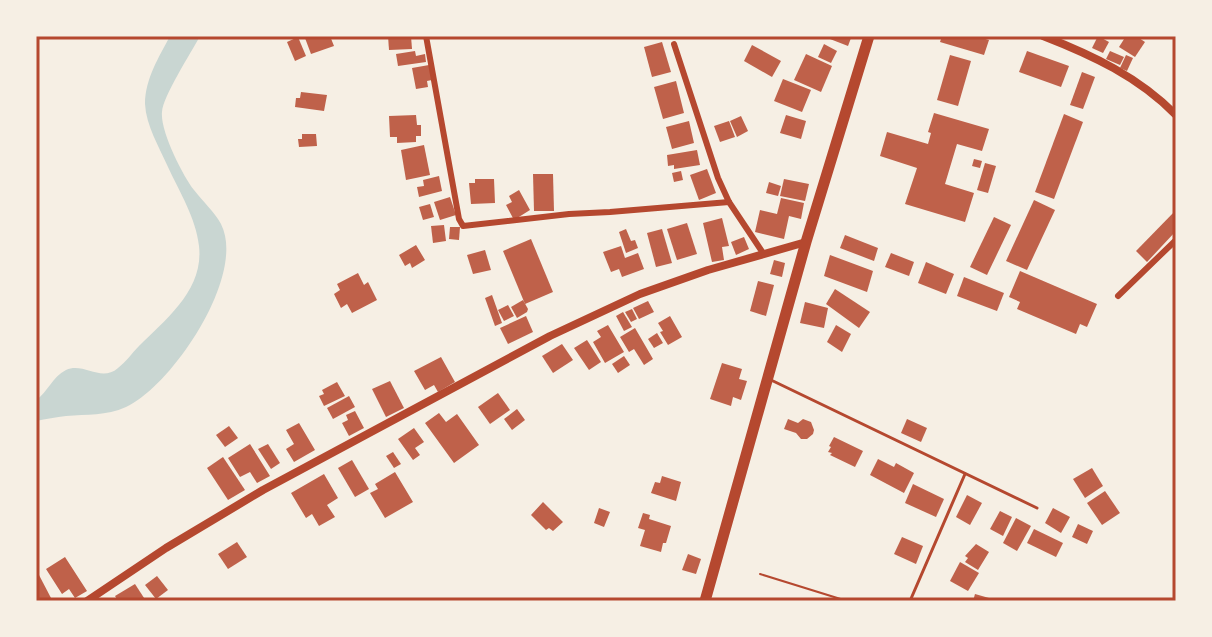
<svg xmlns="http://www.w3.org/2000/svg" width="1212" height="637" viewBox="0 0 1212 637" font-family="'Sofia Sans Condensed',sans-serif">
	<rect width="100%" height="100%" fill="#f6efe4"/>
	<path fill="#c9d6d2" d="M170,36H200C191,53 163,96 162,112C160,131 183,176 194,190C203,202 214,211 221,224C247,275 172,386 126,407C106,416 87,414 66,416C56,417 46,419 36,421V400C48,392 52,377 66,370C84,362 101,383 118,368C126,362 132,353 139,346C166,319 204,290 199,246C196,218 179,191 168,167C159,147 146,125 145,104C145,79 159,57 170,36Z"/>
	<g fill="#bf614a">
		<path d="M310,36H330L334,46L311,54L305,38Z"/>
		<path d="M388,36H411L412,49L389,50Z"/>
		<path d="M831,36H847L851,38L848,46L830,39Z"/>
		<path d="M942,36H975L989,40L984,55L940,42Z"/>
		<path d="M1098,36L1109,42L1103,53L1092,48Z"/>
		<path d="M1126,36H1136L1145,42L1135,57L1119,47Z"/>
		<path d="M298,37L306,56L295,61L287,42Z"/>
		<path d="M662,42L671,72L652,77L644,47Z"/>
		<path d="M824,44L837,51L831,63L818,57Z"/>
		<path d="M752,45L781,61L772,77L744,61Z"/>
		<path d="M415,51L416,56L425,54L426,62L398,66L396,54Z"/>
		<path d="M1027,51L1069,66L1061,87L1019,72Z"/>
		<path d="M1110,51L1124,57L1120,65L1106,59Z"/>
		<path d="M806,54L832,66L821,92L794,80Z"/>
		<path d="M950,55L971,61L958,106L937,100Z"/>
		<path d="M1126,55L1133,58L1127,71L1120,68Z"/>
		<path d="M429,65L432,80L427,81L428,87L416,89L412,68Z"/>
		<path d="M1082,72L1095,77L1083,109L1070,105Z"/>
		<path d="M783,79L811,90L802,112L774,101Z"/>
		<path d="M676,81L684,113L663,119L654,87Z"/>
		<path d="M301,92L327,95L324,111L295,107L296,98H300Z"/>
		<path d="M934,113L989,129L982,151L957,144L945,184L974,193L965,222L905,204L917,168L880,156L887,132L928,144L931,133L928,132Z"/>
		<path d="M1064,114L1083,122L1054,199L1035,192Z"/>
		<path d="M416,115L417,125H421V136H416V142L397,143V137H390L389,116Z"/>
		<path d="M786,115L806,121L801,139L780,133Z"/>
		<path d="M741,116L748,131L737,137L730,121Z"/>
		<path d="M689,121L694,143L672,149L666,127Z"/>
		<path d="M729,121L735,137L720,142L714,126Z"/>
		<path d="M302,134H316L317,146L299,147L298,139H302Z"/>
		<path d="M424,145L430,175L406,180L401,150Z"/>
		<path d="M697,150L700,165L674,169V165L668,166L667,155Z"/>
		<path d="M974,159L982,161L980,168L972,166Z"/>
		<path d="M985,163L996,166L988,193L977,190Z"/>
		<path d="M707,169L716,193L699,200L690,175Z"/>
		<path d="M681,171L683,180L674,182L672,173Z"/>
		<path d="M533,174H553L554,211H534Z"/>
		<path d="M439,176L442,191L419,197L417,187L424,186L423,180Z"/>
		<path d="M475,179H494L495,203L471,204L469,183H475Z"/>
		<path d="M784,179L809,184L805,201L780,196Z"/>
		<path d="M769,182L781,186L778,196L766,193Z"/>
		<path d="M519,190L530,210L514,220L506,205L512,202L509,196Z"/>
		<path d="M450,197L456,215L440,220L434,202Z"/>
		<path d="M781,198L804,203L801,219L789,216L784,239L755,232L760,210L777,214Z"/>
		<path d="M1034,200L1055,210L1027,270L1006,261Z"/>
		<path d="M430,204L434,217L423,220L419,207Z"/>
		<path d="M1176,210V231L1147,262L1136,251Z"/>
		<path d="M994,217L1011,225L987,275L970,267Z"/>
		<path d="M722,218L729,246L722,247L724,260L712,262L703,223Z"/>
		<path d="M687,223L697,254L677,260L667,229Z"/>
		<path d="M444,225L446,241L433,243L431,226Z"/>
		<path d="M450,227H460L459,240L449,239Z"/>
		<path d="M626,229L631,241L635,240L638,248L626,253L619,232Z"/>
		<path d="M662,229L672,263L656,267L647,233Z"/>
		<path d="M845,235L878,248L874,261L840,248Z"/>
		<path d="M744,237L749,249L736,255L731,242Z"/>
		<path d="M531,239L553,292L525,304L503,251Z"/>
		<path d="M416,245L425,260L412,268L410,263L405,266L399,255Z"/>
		<path d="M621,246L625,258L638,253L644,269L622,277L619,269L611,272L603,252Z"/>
		<path d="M485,250L491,270L473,274L467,255Z"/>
		<path d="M891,253L914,262L909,276L885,267Z"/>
		<path d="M830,255L873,271L867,292L824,276Z"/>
		<path d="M774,260L785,263L782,277L770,274Z"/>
		<path d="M926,262L954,274L946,294L918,283Z"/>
		<path d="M1020,271L1097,304L1087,327L1080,324L1076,334L1017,309L1020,302L1009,297Z"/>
		<path d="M358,273L364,285L368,282L377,300L352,313L347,304L341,308L334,294L340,290L337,284Z"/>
		<path d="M964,277L1004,293L997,311L957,296Z"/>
		<path d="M758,281L774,285L766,316L750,311Z"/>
		<path d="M835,289L870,312L859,328L826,304Z"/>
		<path d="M492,295L502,323L495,326L485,298Z"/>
		<path d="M523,300L528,309L527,312L517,318L511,307Z"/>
		<path d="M648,301L654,312L639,319L633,308Z"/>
		<path d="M805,302L828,308L824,328L800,323Z"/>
		<path d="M508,305L514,316L504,321L498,310Z"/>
		<path d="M632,309L637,319L631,322L625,312Z"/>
		<path d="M623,312L632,327L624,331L616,316Z"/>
		<path d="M526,316L533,332L508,344L500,328Z"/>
		<path d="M670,316L682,337L668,345L660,332L663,331L658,323Z"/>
		<path d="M608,325L624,352L605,363L593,342L601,337L597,331Z"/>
		<path d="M836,325L851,334L842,352L827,342Z"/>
		<path d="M635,328L653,359L644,365L634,349L629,352L620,337Z"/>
		<path d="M657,333L663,343L654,348L648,339Z"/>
		<path d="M587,340L601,362L589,370L574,348Z"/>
		<path d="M562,344L573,360L553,373L542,356Z"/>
		<path d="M624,356L630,365L618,373L612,364Z"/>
		<path d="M441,357L455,382L438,392L434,385L425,390L414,371Z"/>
		<path d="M722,363L742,369L739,379L747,381L741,400L733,397L731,406L710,399Z"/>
		<path d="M390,381L404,408L386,417L372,389Z"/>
		<path d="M337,382L345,396L324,406L319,396L324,394L322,390Z"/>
		<path d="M498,393L510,410L490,424L478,407Z"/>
		<path d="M349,396L355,407L333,419L327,408Z"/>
		<path d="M517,409L525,420L512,430L504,419Z"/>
		<path d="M355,411L364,428L349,436L342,423L348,420L346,415Z"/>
		<path d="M439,413L446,422L457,414L479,445L454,463L425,423Z"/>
		<path d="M788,419L798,423L803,419L811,422L814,430L813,434L807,439H801L796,433L784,429Z"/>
		<path d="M907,419L927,428L921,442L901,433Z"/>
		<path d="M299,423L315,450L294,462L286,449L294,444L286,430Z"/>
		<path d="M229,426L238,438L225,447L216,435Z"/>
		<path d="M414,428L424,442L415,448L420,455L413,460L398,439Z"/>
		<path d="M834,437L863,451L855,467L830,455L832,453L828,452L831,447L829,446Z"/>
		<path d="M250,444L270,476L257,483L250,472L240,477L228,458Z"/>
		<path d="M268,444L280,463L271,469L258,449Z"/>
		<path d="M393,452L401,464L394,468L386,456Z"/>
		<path d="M223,457L245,490L228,500L207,468Z"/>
		<path d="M878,459L894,467L896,463L914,473L904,493L870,475Z"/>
		<path d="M352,460L369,489L355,497L338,468Z"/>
		<path d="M1092,468L1103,486L1085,498L1073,479Z"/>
		<path d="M395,472L413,502L385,518L370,493L378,489L375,484Z"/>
		<path d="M324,474L338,498L327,505L335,517L319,526L312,514L306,518L291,493Z"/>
		<path d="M662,476L681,482L676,501L651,493L655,482L660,483Z"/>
		<path d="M913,484L944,499L936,517L905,503Z"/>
		<path d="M1105,491L1120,513L1102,525L1087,503Z"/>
		<path d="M967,495L982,503L970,525L956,517Z"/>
		<path d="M543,502L563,522L553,531L549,528L546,530L531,515Z"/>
		<path d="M599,508L610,512L604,527L594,523Z"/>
		<path d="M1053,508L1070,517L1061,533L1045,523Z"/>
		<path d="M1000,511L1012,517L1003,536L990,529Z"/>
		<path d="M643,513L650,515L649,519L671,526L666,543H663L661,552L640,546L645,530L638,528Z"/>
		<path d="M1016,518L1031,526L1017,551L1003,543Z"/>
		<path d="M1078,524L1093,531L1087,544L1072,537Z"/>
		<path d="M1034,529L1063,543L1056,557L1027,543Z"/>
		<path d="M902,537L923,546L916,564L894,554Z"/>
		<path d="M237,542L247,557L228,569L218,554Z"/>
		<path d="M976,544L989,552L978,570L965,562L968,558L965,556Z"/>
		<path d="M688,554L701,559L696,574L682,570Z"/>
		<path d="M65,557L87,591L75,598L69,589L62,594L46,569Z"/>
		<path d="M960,562L979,573L968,591L950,581Z"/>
		<path d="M39,575L51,598L44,601H36V577Z"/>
		<path d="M157,576L168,590L156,599L145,585Z"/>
		<path d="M135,584L146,601H118L115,596Z"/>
		<path d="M975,594L996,600V601H973Z"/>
	</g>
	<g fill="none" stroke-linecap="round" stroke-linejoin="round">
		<path stroke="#b5482f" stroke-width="2" d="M760,574L847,601"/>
		<g stroke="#b5482f" stroke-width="3">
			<path d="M771,380L1037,508"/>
			<path d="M910,601L965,474"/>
		</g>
		<g stroke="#b5482f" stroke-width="6">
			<path d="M426,36L459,219L463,226L569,214L610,212L729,202"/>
			<path d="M674,44L718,178L729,202L763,253"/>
			<path d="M1118,296L1176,240"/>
		</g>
		<g stroke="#b5482f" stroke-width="8">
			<path d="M1043,36C1092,55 1139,77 1176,115"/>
			<path d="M87,601L166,548L263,490L550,336L640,294L708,270L806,242"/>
		</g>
		<path stroke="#b5482f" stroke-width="11" d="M705,601L806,242L869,36"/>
	</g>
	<rect width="1212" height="637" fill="none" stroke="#f6efe4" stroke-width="76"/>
	<rect x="38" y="38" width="1136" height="561" fill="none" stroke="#b5482f" stroke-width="3"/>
</svg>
